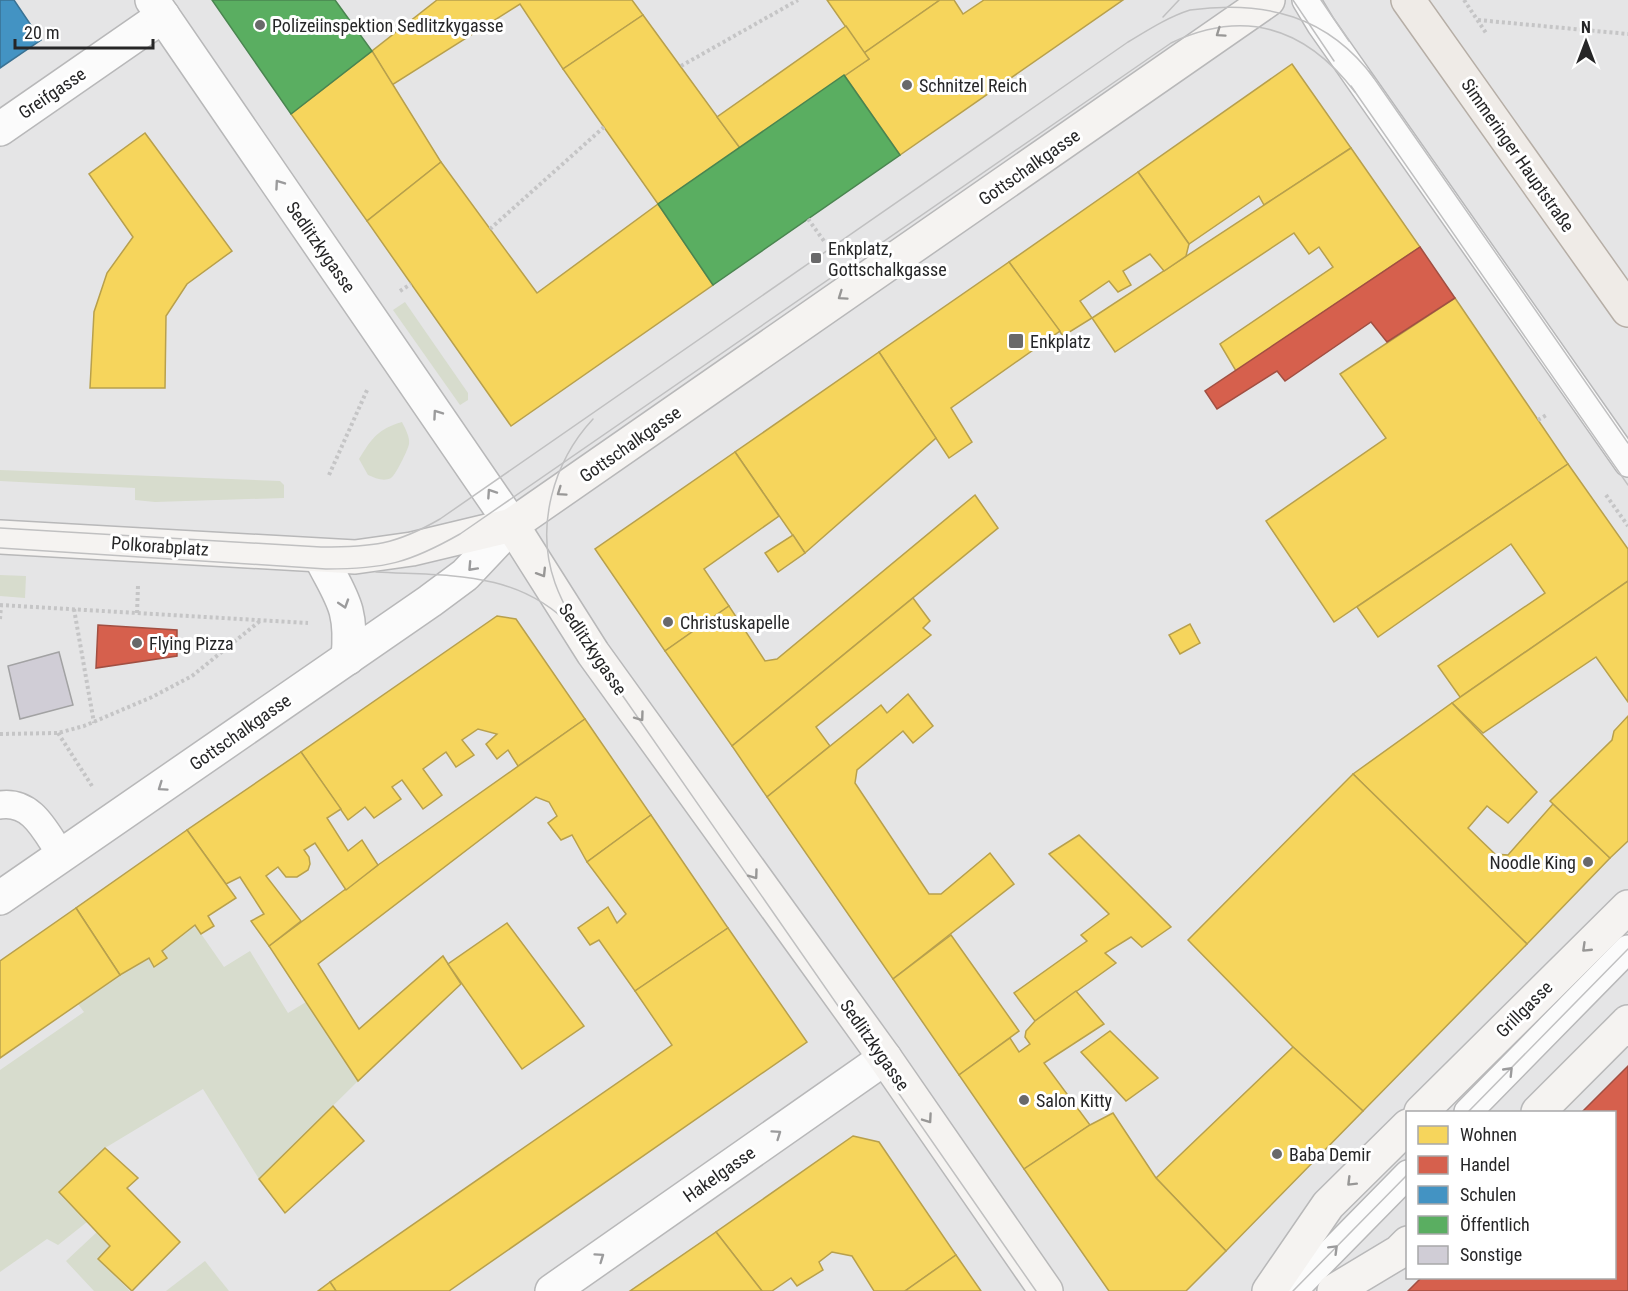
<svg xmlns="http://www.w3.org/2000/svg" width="1628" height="1291" viewBox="0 0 1628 1291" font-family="'Roboto Condensed',sans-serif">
	<rect width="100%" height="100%" fill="#e5e5e6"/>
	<g fill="#d7dccd">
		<path d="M405,302L468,393V400L460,405L393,310Z"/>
		<path d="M402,422C405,428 410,437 409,444C408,450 395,476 391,478C384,482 375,478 368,475L359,459C372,438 378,429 402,422Z"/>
		<path d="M0,470L280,481L284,485V498L155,502L135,500V488L0,481Z"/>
		<path d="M0,575L26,576L25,598L0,596Z"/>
		<path d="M195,925L224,967L250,951L288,1013L306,1002L358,1081L259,1179L203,1089L105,1148L59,1191L87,1222L58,1245L47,1239L0,1272V1070L84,1012L78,1004L120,975L149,958L154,967L166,958L162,951Z"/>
		<path d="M97,1232L110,1246L98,1259L130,1291H94L66,1261Z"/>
		<path d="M205,1261L229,1291H166Z"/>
	</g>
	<g fill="#f6d55c" stroke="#b8a04c" stroke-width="1.5">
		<path d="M437,0H632L643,15L563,69L520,4L392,85L372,51Z"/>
		<path d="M827,0H940L864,53Z"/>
		<path d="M940,0H954L963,14L984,0H1123L900,155L844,75L869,59L864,53Z"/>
		<path d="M643,15L740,148L658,204L563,69Z"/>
		<path d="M846,26L869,59L740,148L717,117Z"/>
		<path d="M372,51L441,162L367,221L291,114Z"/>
		<path d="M1292,64L1351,148L1264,205L1259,196L1189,244L1138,172Z"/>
		<path d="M145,133L232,251L187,284L166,316L165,388H90L94,312L107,273L133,237L89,174Z"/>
		<path d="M1351,148L1420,247L1236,371L1220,344L1333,267L1319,247L1309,254L1294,233L1115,352L1092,318Z"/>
		<path d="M441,162L537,293L658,204L713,285L511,426L367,221Z"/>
		<path d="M1138,172L1189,244L1186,256L1164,271L1150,254L1123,271L1131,285L1118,292L1109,281L1080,301L1092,318L1063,336L1009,262Z"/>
		<path d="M1009,262L1060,331L951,408L972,442L949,458L879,352Z"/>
		<path d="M1455,298L1568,464L1334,622L1266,521L1386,438L1340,374Z"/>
		<path d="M879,352L936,438L805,553L735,452Z"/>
		<path d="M735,452L779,516L704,569L729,606L665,651L595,549Z"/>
		<path d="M1568,464L1628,549V581L1460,697L1438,666L1545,593L1511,544L1378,637L1357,607Z"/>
		<path d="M975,495L998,528L732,746L665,651L729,606L765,661L777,659Z"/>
		<path d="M793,535L805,553L778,572L765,553Z"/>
		<path d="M1628,581V702L1596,657L1483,733L1452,703Z"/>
		<path d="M913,598L930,621L923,628L931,635L816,727L830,746L767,797L732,746Z"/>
		<path d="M497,616L516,619L585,719L518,766L508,750L497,759L486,744L497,734L478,729L462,740L474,755L456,767L446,752L423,769L442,795L423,809L402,780L392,787L401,799L374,818L365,807L348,820L301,752Z"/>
		<path d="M1190,624L1200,643L1180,654L1169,635Z"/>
		<path d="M908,694L933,726L913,743L903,731L857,770L855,783L929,894H941L990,853L1014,884L893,979L767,797L881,705L887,713Z"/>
		<path d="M1452,703L1537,792L1508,823L1487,806L1468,828L1495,854L1508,855L1553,804L1610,858L1527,944L1353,774Z"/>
		<path d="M1628,716V841L1610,858L1550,801L1612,740L1614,731Z"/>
		<path d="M585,719L651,815L587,862L572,835L561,840L548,823L557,816L549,802L536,797L318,964L359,1029L443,956L461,984L358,1081L269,946L378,865Z"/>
		<path d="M301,752L341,809L327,818L348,851L362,840L378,865L346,890L315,843L304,850L309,857L310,864L308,870L297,877H286L278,867L266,876L301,921L269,946L251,921L264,914L240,877L226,884L187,830Z"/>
		<path d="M1353,774L1527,944L1363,1111L1293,1047L1188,940Z"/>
		<path d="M651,815L728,928L635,991L599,940L590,945L578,928L608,907L617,923L626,914L587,862Z"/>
		<path d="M187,830L236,898L208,916L214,926L201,934L195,925L162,951L167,958L154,967L149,958L120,975L76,908Z"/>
		<path d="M1079,835L1171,927L1142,947L1131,937L1105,953L1116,963L1035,1021L1014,993L1087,941L1081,935L1109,914L1049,854Z"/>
		<path d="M76,908L120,975L0,1058V961Z"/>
		<path d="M507,923L584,1026L522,1069L448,964Z"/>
		<path d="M728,928L807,1042L449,1291H336L330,1282L672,1045L635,991Z"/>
		<path d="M951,935L1019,1031L959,1075L893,979Z"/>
		<path d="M1076,991L1104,1024L1044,1063L1090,1125L1024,1169L959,1075L1010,1038L1019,1052L1030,1044L1025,1037L1026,1031L1035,1021Z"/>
		<path d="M1110,1031L1158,1078L1126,1101L1081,1052Z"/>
		<path d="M1293,1047L1363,1111L1226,1251L1156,1178Z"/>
		<path d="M333,1106L364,1141L285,1213L259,1179Z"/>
		<path d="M1113,1113L1156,1178L1226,1251L1186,1291H1109L1024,1169L1090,1125Z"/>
		<path d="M853,1136L879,1142L956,1255L905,1291H874L852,1256L832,1252L819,1262L823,1270L797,1286L791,1278L772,1291H762L716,1232Z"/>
		<path d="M105,1148L138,1178L127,1188L180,1242L132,1291L98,1259L110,1246L59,1192Z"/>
		<path d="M716,1232L762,1291H630Z"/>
		<path d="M956,1255L981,1291H905Z"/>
		<path d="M330,1282L336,1291H318Z"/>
	</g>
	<g fill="#d6604d" stroke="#a14f42" stroke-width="1.5">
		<path d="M1420,247L1455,298L1387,342L1371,322L1285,381L1277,371L1217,409L1205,391Z"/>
		<path d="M98,625L177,630V656L96,668Z"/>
		<path d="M1628,1066V1291H1408L1421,1278H1614V1112H1582Z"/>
	</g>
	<path fill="#4393c3" stroke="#3a7294" stroke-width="1.5" d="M0,0H14L41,40L0,68Z"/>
	<g fill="#5aae61" stroke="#4a8550" stroke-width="1.5">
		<path d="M212,0H335L372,51L291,114Z"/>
		<path d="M844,75L900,155L713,285L658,204Z"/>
	</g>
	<path fill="#d0cdd6" stroke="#a2a2a3" stroke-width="1.5" d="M59,652L73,705L20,719L8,666Z"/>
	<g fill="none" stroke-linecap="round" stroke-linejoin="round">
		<defs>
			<g id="service">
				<path d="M1306,0L1321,25L1628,463"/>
				<path d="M0,805C33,800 46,833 62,856"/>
				<path d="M1468,1112L1628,949"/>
				<path d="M1293,1291L1408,1174"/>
			</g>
			<g id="minor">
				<path d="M0,129L163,16"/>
				<path d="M320,556C341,598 353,607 348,658"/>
				<path d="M0,898L430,601L465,575L512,525L152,0"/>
				<path d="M552,1291L885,1058"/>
			</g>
			<g id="secondary">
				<path d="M512,525L593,653L885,1058L1046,1291"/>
				<path d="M0,537L355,557L412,549L512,525L1268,0"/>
				<path d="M1421,1112L1628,907"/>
				<path d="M1538,1112L1628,1022"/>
				<path d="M1269,1291L1328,1205L1408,1126"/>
				<path d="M1334,1291L1399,1252L1408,1243"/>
			</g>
			<path id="primary" d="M1408,0L1628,310"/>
		</defs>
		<use href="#service" stroke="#b8b8b9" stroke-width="30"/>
		<use href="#minor" stroke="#b8b8b9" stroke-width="36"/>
		<use href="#secondary" stroke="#b8b8b9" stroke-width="36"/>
		<use href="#primary" stroke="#b6aea6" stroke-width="36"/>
		<g stroke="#c5c5c6" stroke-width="4" stroke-dasharray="3 3" stroke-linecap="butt">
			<path d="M1464,0L1486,33"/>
			<path d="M1478,20L1628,34"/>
			<path d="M681,66L798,0"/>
			<path d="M808,219L824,241"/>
			<path d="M490,229L604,127"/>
			<path d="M400,291L411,284"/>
			<path d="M1538,420L1548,414"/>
			<path d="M329,475L368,388"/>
			<path d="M1606,495L1628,526"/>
			<path d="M0,605L308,623"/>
			<path d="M74,609L94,723"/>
			<path d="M137,613L138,586"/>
			<path d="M0,619L1,606"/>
			<path d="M58,733L92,786"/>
			<path d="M0,734L58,733L84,726L152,697L192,676L260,621"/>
		</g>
		<use href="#service" stroke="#fbfbfb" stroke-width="27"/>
		<use href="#minor" stroke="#fbfbfb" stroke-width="33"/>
		<use href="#secondary" stroke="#f5f3f1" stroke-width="33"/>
		<use href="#primary" stroke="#efebe7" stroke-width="33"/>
		<g stroke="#c0c0c1" stroke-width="1.5">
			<path d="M1293,0L1334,61"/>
			<path d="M1321,0L1349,41"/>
			<path d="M1163,17L1179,0"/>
			<path d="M1369,71L1628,443"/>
			<path d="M1351,86L1628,485"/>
			<path d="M593,419C553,462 535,527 555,583C564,608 579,631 593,653L1036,1291"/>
			<path d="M0,528L321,547C373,547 395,545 440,519L1128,42C1148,30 1168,17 1190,10C1266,0 1328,16 1374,78"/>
			<path d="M0,548L326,569C385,569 409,563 460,534L1171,43C1245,8 1306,28 1355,92"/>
			<path d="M376,572C448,576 518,570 572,627"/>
			<path d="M1468,1112L1628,949"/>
			<path d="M1293,1291L1408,1174"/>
		</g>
	</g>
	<defs><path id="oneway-chevron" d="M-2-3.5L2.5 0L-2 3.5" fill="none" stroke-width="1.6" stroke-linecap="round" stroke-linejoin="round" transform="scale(1.5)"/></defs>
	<g stroke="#989796">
		<use href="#oneway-chevron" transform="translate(1220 33) rotate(145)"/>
		<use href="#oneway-chevron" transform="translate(842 296) rotate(145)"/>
		<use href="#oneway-chevron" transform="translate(561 492) rotate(145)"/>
		<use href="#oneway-chevron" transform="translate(542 573) rotate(58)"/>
		<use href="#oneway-chevron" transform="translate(640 717) rotate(54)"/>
		<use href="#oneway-chevron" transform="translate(754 875) rotate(54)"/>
		<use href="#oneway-chevron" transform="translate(1586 948) rotate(136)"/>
		<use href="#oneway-chevron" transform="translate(928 1119) rotate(55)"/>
		<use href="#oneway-chevron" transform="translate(1351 1182) rotate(135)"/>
	</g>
	<g stroke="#9b9b9c">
		<use href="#oneway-chevron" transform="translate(279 184) rotate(-125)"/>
		<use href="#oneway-chevron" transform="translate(437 414) rotate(-125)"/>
		<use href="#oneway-chevron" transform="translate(491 493) rotate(-124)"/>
		<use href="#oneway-chevron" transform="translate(472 567) rotate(133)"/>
		<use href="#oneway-chevron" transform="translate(344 604) rotate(72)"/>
		<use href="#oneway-chevron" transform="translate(162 787) rotate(145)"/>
		<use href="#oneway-chevron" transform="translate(1509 1071) rotate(-46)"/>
		<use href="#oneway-chevron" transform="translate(777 1134) rotate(-35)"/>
		<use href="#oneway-chevron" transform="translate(1334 1249) rotate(-45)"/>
		<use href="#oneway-chevron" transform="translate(600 1257) rotate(-35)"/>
	</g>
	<g fill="#69696a" stroke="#fff" stroke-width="2">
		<circle cx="260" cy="25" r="6"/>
		<circle cx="907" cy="85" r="6"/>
		<rect x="810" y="252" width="12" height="12" rx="3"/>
		<rect x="1008" y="333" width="16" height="16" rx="3"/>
		<circle cx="668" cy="622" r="6"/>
		<circle cx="137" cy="643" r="6"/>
		<circle cx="1588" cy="862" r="6"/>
		<circle cx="1024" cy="1100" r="6"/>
		<circle cx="1277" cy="1154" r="6"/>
	</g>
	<g text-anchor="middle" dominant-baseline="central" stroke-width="6" stroke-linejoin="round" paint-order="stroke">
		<g font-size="18" fill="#262627" stroke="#fff" text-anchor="start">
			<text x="272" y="25">Polizeiinspektion Sedlitzkygasse</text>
			<text x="919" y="85">Schnitzel Reich</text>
			<text x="828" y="248">Enkplatz,<tspan x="828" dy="21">Gottschalkgasse</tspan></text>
			<text x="1030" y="341">Enkplatz</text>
			<text x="680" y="622">Christuskapelle</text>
			<text x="149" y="643">Flying Pizza</text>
			<text x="1576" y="862" text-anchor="end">Noodle King</text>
			<text x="1036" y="1100">Salon Kitty</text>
			<text x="1289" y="1154">Baba Demir</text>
		</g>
		<g font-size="18" fill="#262627" stroke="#fff">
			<text transform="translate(52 93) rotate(-34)">Greifgasse</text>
			<text transform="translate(1518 155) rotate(55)">Simmeringer Hauptstraße</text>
			<text transform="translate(1029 167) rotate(-35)">Gottschalkgasse</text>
			<text transform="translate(321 247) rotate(55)">Sedlitzkygasse</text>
			<text transform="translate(630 444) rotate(-35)">Gottschalkgasse</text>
			<text transform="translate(160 546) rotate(4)">Polkorabplatz</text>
			<text transform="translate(593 649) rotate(56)">Sedlitzkygasse</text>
			<text transform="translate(240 732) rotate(-35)">Gottschalkgasse</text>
			<text transform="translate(1524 1009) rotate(-45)">Grillgasse</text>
			<text transform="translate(875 1045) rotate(55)">Sedlitzkygasse</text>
			<text transform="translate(719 1174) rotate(-35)">Hakelgasse</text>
		</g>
	</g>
	<rect x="1406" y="1111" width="210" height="168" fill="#ffffff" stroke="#a8a8a9" stroke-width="1.5"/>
	<rect x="1418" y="1126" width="30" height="18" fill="#f6d55c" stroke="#a8a8a9" stroke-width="1.5"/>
	<text x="1460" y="1141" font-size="18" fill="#262627">Wohnen</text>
	<rect x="1418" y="1156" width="30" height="18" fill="#d6604d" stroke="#a8a8a9" stroke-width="1.5"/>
	<text x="1460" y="1171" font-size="18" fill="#262627">Handel</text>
	<rect x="1418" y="1186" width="30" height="18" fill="#4393c3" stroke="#a8a8a9" stroke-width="1.5"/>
	<text x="1460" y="1201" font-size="18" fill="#262627">Schulen</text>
	<rect x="1418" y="1216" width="30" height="18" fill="#5aae61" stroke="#a8a8a9" stroke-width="1.5"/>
	<text x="1460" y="1231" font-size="18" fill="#262627">Öffentlich</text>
	<rect x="1418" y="1246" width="30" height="18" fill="#d0cdd6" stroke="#a8a8a9" stroke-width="1.5"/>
	<text x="1460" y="1261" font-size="18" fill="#262627">Sonstige</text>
	<g transform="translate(1586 42)" stroke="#ffffff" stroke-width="4.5" paint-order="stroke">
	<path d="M0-4.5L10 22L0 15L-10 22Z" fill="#262627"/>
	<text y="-9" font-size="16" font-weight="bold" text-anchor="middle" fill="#262627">N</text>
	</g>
	<path d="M15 39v9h138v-9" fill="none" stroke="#262627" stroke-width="3"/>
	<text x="24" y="39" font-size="18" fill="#262627" stroke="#ffffff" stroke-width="4.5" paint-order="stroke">20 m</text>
</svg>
